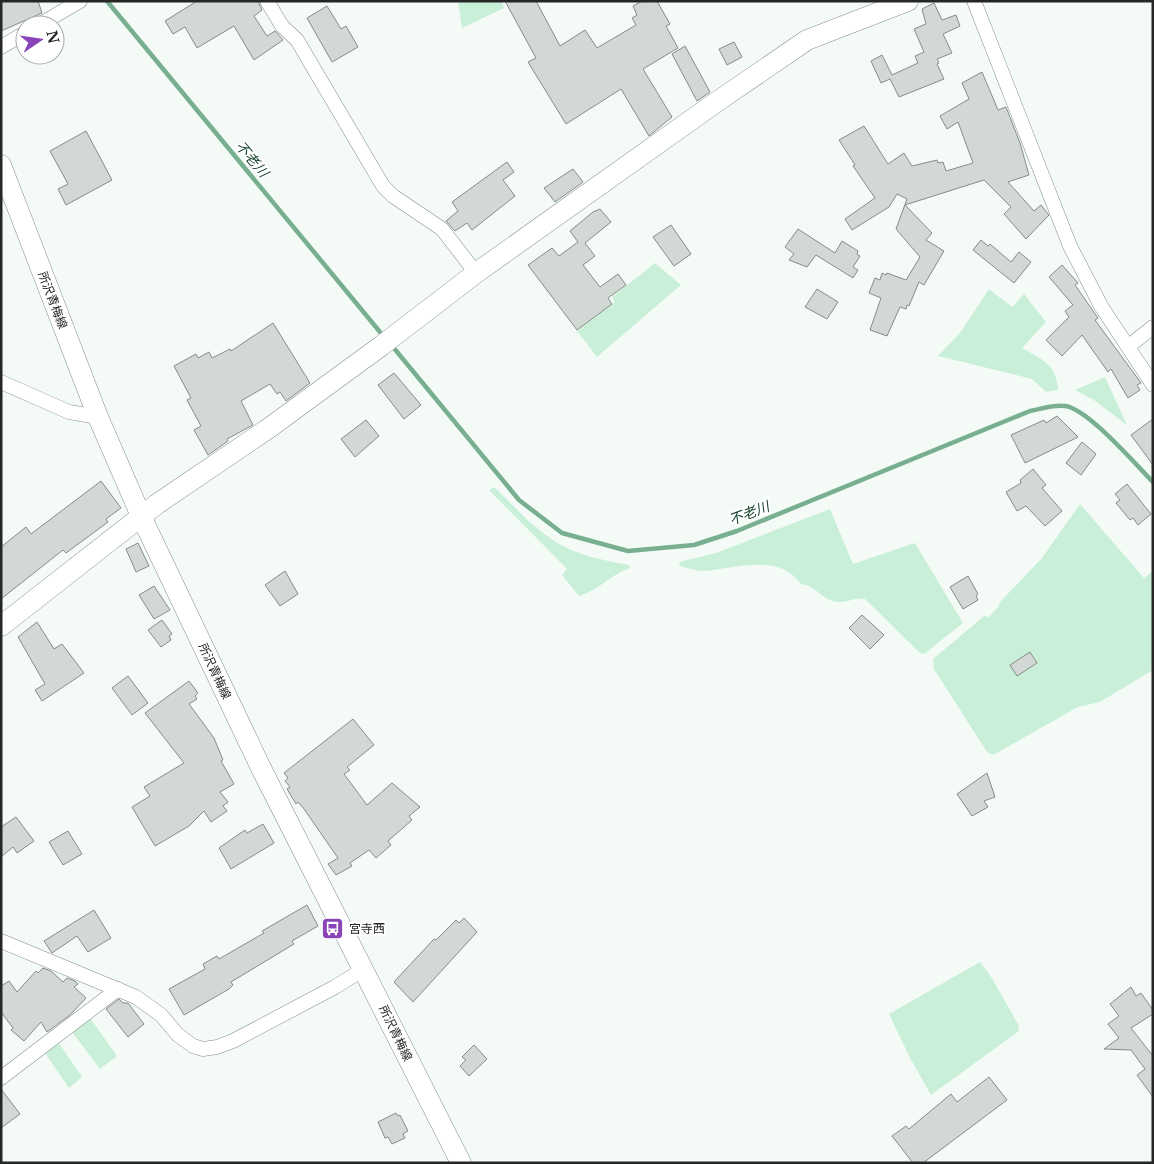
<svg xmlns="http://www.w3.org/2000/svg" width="1154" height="1164" viewBox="0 0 1154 1164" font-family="'Libre Baskerville','Noto Sans JP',serif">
	<rect width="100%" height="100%" fill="#f4fbf7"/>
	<g fill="#c9efd8">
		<path d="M458,1H501L504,8L462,28Z"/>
		<path d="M655,263L681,285L597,357L577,331L615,302L612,297Z"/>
		<path d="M989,289L1012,307L1024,294L1046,322L1022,348C1041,359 1057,364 1058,390L1046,392L1032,379L938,356L960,333Z"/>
		<path d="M1105,377L1127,425L1094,400L1075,390Z"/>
		<path d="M494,487C515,507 536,531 561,545C580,556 607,561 629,565L630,568C611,574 598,591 579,596L562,575L567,569L489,490Z"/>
		<path d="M1080,504L1144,578L1153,571V670L1100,702L1078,707L993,755L987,752L934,669L933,659L984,616L989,617L999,606L1000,602L1042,558Z"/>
		<path d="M830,509L853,564L915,543L963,623L924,654L920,653L865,599C856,597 847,603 837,602C821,600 819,587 801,584C779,552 734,569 703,571C696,571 688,568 680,566L679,562L716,553Z"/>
		<path d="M980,962L990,975L1018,1024L1019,1031L931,1095L910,1058L889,1014Z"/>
		<path d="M90,1018L117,1056L100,1069L72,1032Z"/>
		<path d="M58,1042L82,1077L69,1088L45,1053Z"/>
	</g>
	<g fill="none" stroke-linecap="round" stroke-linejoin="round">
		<g stroke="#78af90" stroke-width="4.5">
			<path d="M107,1L380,332"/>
			<path d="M393,347L519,500L562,533L628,551L694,545L737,531L1030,411C1041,409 1054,404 1065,406C1087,408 1136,465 1153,482"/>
		</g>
	</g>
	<g fill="#d2d8d4" stroke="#868c88">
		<path d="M1,1H38L42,13L1,31Z"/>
		<path d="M197,1H258L262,10L254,16L267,36L275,31L283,40L254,60L234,26L197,48L185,27L173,34L165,21Z"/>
		<path d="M505,1H536L560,46L585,30L597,48L636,25L632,18L637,15L633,6L642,1H657L670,24L666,26L678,48L643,69L672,117L649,136L621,89L566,124L528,62L536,58Z"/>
		<path d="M934,3L942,20L956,15L960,26L943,34L952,53L937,59L939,63L937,64L944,79L899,97L890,79L881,83L871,61L882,55L892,75L918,63L915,56L924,52L914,29L926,24L922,9Z"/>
		<path d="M327,6L341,29L346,26L358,47L332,62L307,18Z"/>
		<path d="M734,42L742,57L727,65L719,49Z"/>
		<path d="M685,46L710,92L697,101L672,54Z"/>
		<path d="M982,72L998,110L1006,107L1020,143L1029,175L1008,182L1034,211L1041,205L1049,215L1026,239L1004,214L1011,207L984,180L905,205L932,233L926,240L944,251L924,285L919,282L909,306L907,305L906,309L900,307L887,336L870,330L881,298L869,293L875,278L880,280L882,273L886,275L887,273L906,280L920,257L896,229L907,199L897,194L889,207L852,230L845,219L875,198L853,166L855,165L839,140L864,126L888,164L904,153L912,166L937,160L938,163L943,162L946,171L973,163L958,122L947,129L940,116L969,99L962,83Z"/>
		<path d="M86,131L112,180L66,205L58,189L68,184L50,151Z"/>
		<path d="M507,162L514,172L503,180L515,196L472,230L467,223L455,231L446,221L458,211L452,202Z"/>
		<path d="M573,169L583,182L555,202L544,188Z"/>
		<path d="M600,209L611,222L585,243L595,256L583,265L600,287L618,274L626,285L608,298L612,304L577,330L528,265L552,248L559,256L578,242L570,231L593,212Z"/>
		<path d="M671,225L691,254L674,266L653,237Z"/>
		<path d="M798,229L835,253L842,241L858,251L857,254L860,256L853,267L858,270L853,278L816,255L807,267L789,260L794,254L785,247Z"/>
		<path d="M981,240L988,246L990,244L1011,262L1019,252L1031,262L1014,283L973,250Z"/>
		<path d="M1062,265L1078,283L1075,285L1098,318L1095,320L1141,383L1137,385L1140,390L1128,398L1111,369L1108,372L1082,335L1062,356L1046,340L1069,317L1065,311L1073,305L1049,277Z"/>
		<path d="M817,289L838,302L827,319L805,307Z"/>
		<path d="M273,323L310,383L286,401L280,392L277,394L270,384L241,401L253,425L227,439L228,441L208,455L194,430L201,426L187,400L191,398L174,366L196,354L198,358L209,352L212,358L230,349L231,351Z"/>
		<path d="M394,373L421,405L404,419L378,385Z"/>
		<path d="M1057,416L1078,437L1025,463L1011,435L1044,420L1046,423Z"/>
		<path d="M1153,419V465L1131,435Z"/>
		<path d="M366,420L379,436L355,457L341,439Z"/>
		<path d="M1082,442L1096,454L1081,475L1066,463Z"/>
		<path d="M1033,469L1046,485L1042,488L1062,511L1045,526L1026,506L1017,511L1006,492L1021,483L1020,480Z"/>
		<path d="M101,481L121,508L106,519L108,522L66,553L63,550L1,599V547L26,527L31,534Z"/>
		<path d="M1127,484L1151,514L1138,525L1133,518L1130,520L1116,503L1120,500L1115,494Z"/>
		<path d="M138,543L149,566L136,572L126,549Z"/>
		<path d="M285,571L298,594L280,606L265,585Z"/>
		<path d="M968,576L978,594L976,596L978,600L963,609L950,587Z"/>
		<path d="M154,586L170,610L154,619L139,595Z"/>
		<path d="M862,615L884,635L870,649L849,628Z"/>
		<path d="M162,620L172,634L169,636L171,640L161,647L148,630Z"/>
		<path d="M37,622L54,649L62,644L84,673L42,701L35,690L45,684L18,637Z"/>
		<path d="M1030,652L1037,663L1017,676L1010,665Z"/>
		<path d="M128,676L148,703L132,715L112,688Z"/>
		<path d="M189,681L198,693L195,696L197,699L189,704L214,738L223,760L221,761L234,784L220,792L228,802L223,806L227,811L211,822L204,811L189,826L155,846L132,807L150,796L144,787L184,763L145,713Z"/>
		<path d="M353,719L374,745L347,767L350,770L344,774L367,805L392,783L420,807L409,816L412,820L388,841L391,845L376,858L369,850L350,863L352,866L336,875L328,864L338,858L304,809L298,802L296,804L287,789L290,787L285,781L288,778L284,773Z"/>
		<path d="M987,773L995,797L984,801L988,807L972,816L957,794Z"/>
		<path d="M16,817L34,841L17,853L13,847L1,857V827Z"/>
		<path d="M263,824L274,843L231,869L219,848L245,830L247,833Z"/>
		<path d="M68,831L82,854L63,865L49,842Z"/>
		<path d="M307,905L318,926L292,941L294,944L231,982L233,985L229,989L184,1015L169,989L205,969L203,964L217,956L219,959L264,933L262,931Z"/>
		<path d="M94,910L111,938L88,952L77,936L52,953L44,941Z"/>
		<path d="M464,918L477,932L413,1002L394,982L434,939L436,940L456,920L459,923Z"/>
		<path d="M43,968L51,971L63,982L67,978L75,981L78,984L74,987L86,998L70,1015L47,1032L41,1022L24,1041L11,1030L13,1028L1,1012V986L9,981L17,992L36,971L38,973Z"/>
		<path d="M1131,987L1136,996L1141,993L1153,1010V1014L1131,1028L1153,1056V1097L1137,1075L1145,1069L1131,1050L1104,1049L1119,1038L1108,1024L1119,1016L1110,1004Z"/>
		<path d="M119,999L123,1003H128L144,1024L128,1037L106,1009Z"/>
		<path d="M474,1045L487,1059L469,1076L460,1066L466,1060L462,1057Z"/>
		<path d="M989,1077L1007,1100L923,1163H913L892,1136L906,1126L909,1129L951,1094L957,1102Z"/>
		<path d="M1,1089L20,1114L1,1128Z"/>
		<path d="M396,1113L398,1116L400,1115L408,1131L403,1134L405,1138L392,1144L388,1137L385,1138L378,1122Z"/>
	</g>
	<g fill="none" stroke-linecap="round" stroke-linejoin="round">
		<defs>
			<g id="street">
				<path d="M267,1L282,26L297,40L383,186L393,196L442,229L476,273"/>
				<path d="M974,1L1070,246L1101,306L1153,385"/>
				<path d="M39,25L80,1"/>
				<path d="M1,47L25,33"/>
				<path d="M1129,346L1153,327"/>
				<path d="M1,382L69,412L98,417"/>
				<path d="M1,941L136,997L161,1015L178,1035L193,1046L203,1049L217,1047L233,1041L335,987L364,969"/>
				<path d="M1,1078L118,989"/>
			</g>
			<g id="secondary">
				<path d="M1,165L98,417L141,516L261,768L461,1163"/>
				<path d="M1,626L157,504L269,428L381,346L476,273L715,103L807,40L908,1"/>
			</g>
		</defs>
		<use href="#street" stroke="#878d89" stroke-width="15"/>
		<use href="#secondary" stroke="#878d89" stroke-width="21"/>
		<use href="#street" stroke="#fff" stroke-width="14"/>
		<use href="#secondary" stroke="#fff" stroke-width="20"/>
	</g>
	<defs>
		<symbol id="bus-square" viewBox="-11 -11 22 22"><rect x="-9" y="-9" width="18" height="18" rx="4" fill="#8944b8" stroke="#fff"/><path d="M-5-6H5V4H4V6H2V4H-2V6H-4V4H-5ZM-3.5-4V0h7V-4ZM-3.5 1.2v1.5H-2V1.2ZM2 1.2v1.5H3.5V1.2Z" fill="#fff"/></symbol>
	</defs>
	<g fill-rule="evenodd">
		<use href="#bus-square" x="320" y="916" width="25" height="25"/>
	</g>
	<g text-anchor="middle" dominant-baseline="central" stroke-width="4" stroke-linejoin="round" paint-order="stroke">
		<g font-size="12" fill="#252726" stroke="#fff">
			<text transform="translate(53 300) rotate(69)">所沢青梅線</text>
			<text transform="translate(215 671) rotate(65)">所沢青梅線</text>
			<text transform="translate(396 1033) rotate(64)">所沢青梅線</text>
		</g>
		<g font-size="12" fill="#252726" stroke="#fff" text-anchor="start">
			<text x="349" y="928">宮寺西</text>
		</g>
		<g font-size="14" font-style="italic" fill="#17442e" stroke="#fff">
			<text transform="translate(252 159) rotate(50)">不老川</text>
			<text transform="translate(749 513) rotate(-21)">不老川</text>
		</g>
	</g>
	<rect width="1154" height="1164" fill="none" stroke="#252726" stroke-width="5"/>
	<g transform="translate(40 40) rotate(77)"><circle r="24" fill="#ffffff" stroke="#a8a9a8"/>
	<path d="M0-4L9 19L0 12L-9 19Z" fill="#8944b8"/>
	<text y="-8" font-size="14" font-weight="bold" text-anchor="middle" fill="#252726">N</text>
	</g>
</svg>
